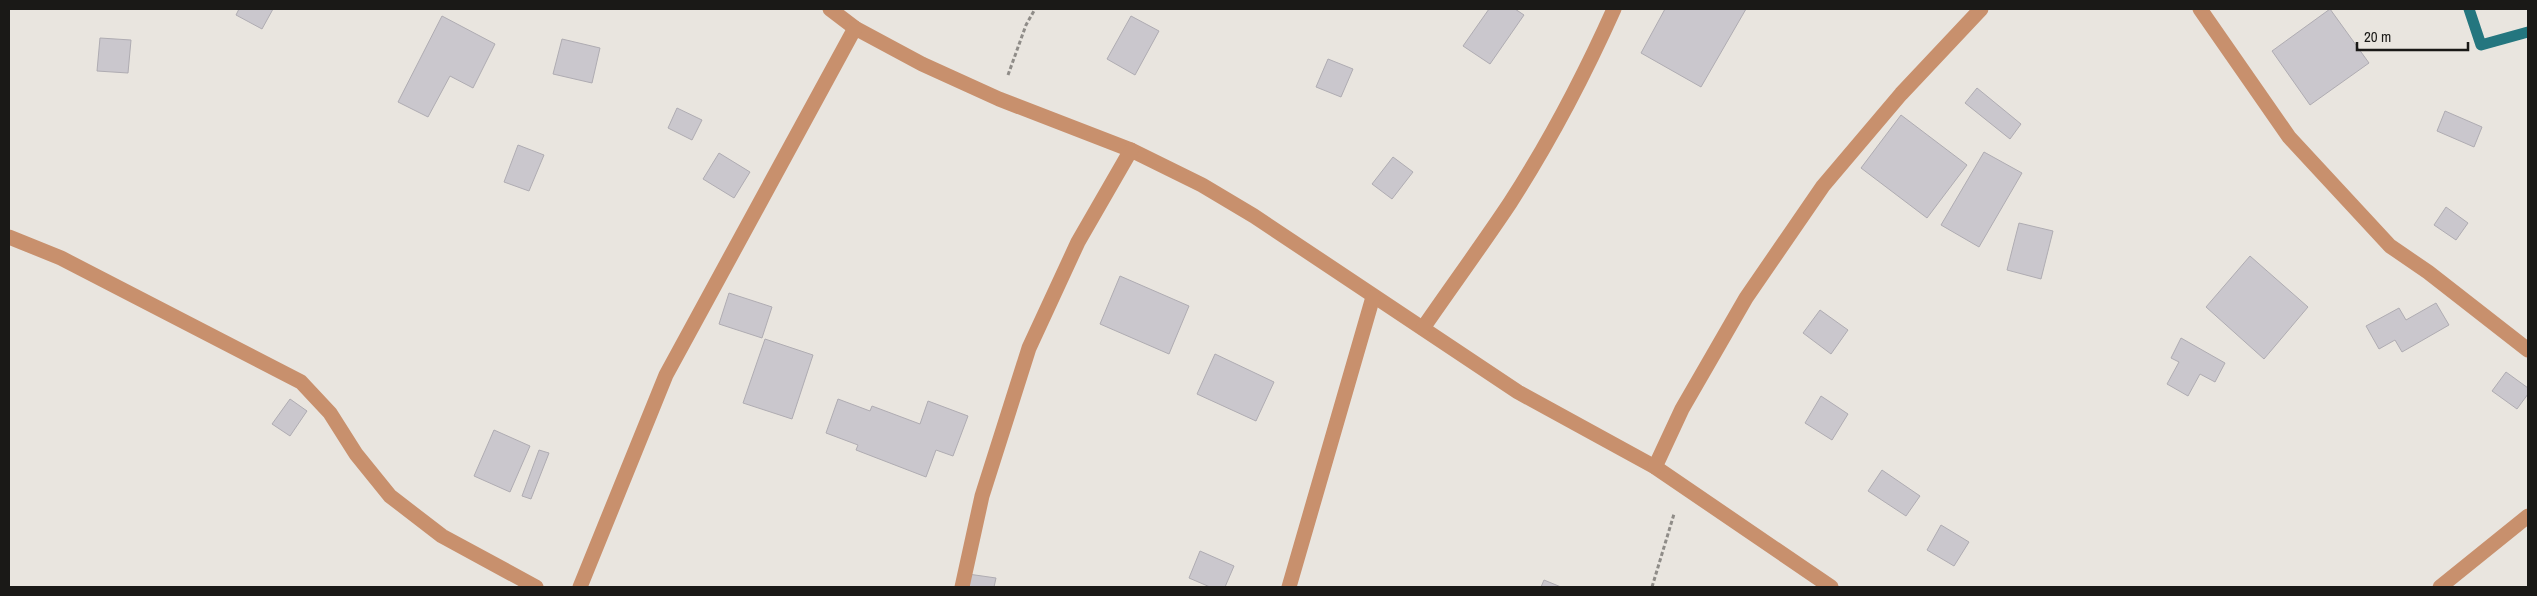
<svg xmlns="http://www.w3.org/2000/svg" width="2537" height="596" viewBox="0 0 2537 596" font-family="'Archivo Narrow',sans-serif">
	<rect width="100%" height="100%" fill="#e9e5df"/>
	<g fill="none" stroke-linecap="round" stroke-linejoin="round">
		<path stroke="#24767f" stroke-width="11" d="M2469,9L2481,45L2528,32"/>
	</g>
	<g fill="#cac7cd" stroke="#afacb2">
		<path d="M239,9H273L262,29L236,15Z"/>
		<path d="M1489,9H1515L1524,15L1490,64L1463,46Z"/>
		<path d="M1665,9H1746L1701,87L1641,53Z"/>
		<path d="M2330,9L2369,63L2310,105L2272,51Z"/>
		<path d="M442,16L495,44L473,88L450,76L428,117L398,102Z"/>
		<path d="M1131,16L1159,31L1135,75L1107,59Z"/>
		<path d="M100,38L131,40L128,73L97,71Z"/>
		<path d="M562,39L600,48L592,83L553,74Z"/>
		<path d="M1328,59L1353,69L1341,97L1316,87Z"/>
		<path d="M1977,88L2021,124L2010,139L1965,103Z"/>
		<path d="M677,108L702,120L692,140L668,128Z"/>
		<path d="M2445,111L2482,127L2474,147L2437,131Z"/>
		<path d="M1901,115L1967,165L1927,218L1861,168Z"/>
		<path d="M518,145L544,155L529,191L504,182Z"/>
		<path d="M1984,152L2022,173L1979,247L1941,225Z"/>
		<path d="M719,153L750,172L734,198L703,179Z"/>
		<path d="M1393,157L1413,172L1392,199L1372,184Z"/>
		<path d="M2446,207L2468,223L2456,240L2434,225Z"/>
		<path d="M2019,223L2053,231L2041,279L2007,270Z"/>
		<path d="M2250,256L2308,307L2264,359L2206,307Z"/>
		<path d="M1120,276L1189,306L1169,354L1100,324Z"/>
		<path d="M729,293L772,307L762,338L719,324Z"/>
		<path d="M2436,303L2449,325L2402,352L2395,340L2379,349L2366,326L2399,308L2406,320Z"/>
		<path d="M1820,310L1848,330L1831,354L1803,333Z"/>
		<path d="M2181,338L2225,363L2215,382L2200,374L2188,396L2167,384L2179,362L2171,358Z"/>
		<path d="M765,339L813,355L792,419L743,403Z"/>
		<path d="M1215,354L1274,382L1256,421L1197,394Z"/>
		<path d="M2506,372L2528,388V394L2517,409L2492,391Z"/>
		<path d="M1821,396L1848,414L1832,440L1805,423Z"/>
		<path d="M290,399L307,411L290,436L272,424Z"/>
		<path d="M838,399L870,411L872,406L920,424L928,401L968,416L953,456L936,450L926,477L856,450L858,445L826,433Z"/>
		<path d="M494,430L530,446L510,492L474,476Z"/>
		<path d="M539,450L549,453L531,499L522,496Z"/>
		<path d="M1882,470L1920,496L1906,516L1868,491Z"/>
		<path d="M1941,525L1969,542L1954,566L1927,550Z"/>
		<path d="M1200,551L1234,566L1225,587H1210L1189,578Z"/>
		<path d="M968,574L996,578L994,587H965Z"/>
		<path d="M1544,580L1561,587H1541Z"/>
	</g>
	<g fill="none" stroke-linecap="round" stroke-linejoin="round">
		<g stroke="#8f8c88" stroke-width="3" stroke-dasharray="4 2.5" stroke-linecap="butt">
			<path d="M1008,75L1026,25L1035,9"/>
			<path d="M1652,587L1674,514"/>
		</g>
		<g stroke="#c8906d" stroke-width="15">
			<path d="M830,9L855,28L922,64L999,99L1131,150L1202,185L1254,216L1518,392L1655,467L1831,587"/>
			<path d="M2200,9L2289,137L2390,246L2428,272L2528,350"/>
			<path d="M9,237L61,258L301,382L330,413L356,454L390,496L442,536L536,587"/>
			<path d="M1423,328C1452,286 1482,245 1510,203C1550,141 1584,76 1614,9"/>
			<path d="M1655,467L1682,409L1746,298L1823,186L1901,94L1981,9"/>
			<path d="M580,587L666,375L855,28"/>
			<path d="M962,587L982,496L1029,348L1078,242L1131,150"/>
			<path d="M1289,587L1373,297"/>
			<path d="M2440,587L2528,516"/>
		</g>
	</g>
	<rect width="2537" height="596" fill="none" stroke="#1a1917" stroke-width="20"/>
	<path d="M2357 42v8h111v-8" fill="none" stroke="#1a1917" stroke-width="2.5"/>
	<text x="2364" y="42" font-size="15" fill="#1a1917" stroke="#e9e5df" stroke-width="4" paint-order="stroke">20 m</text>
</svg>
